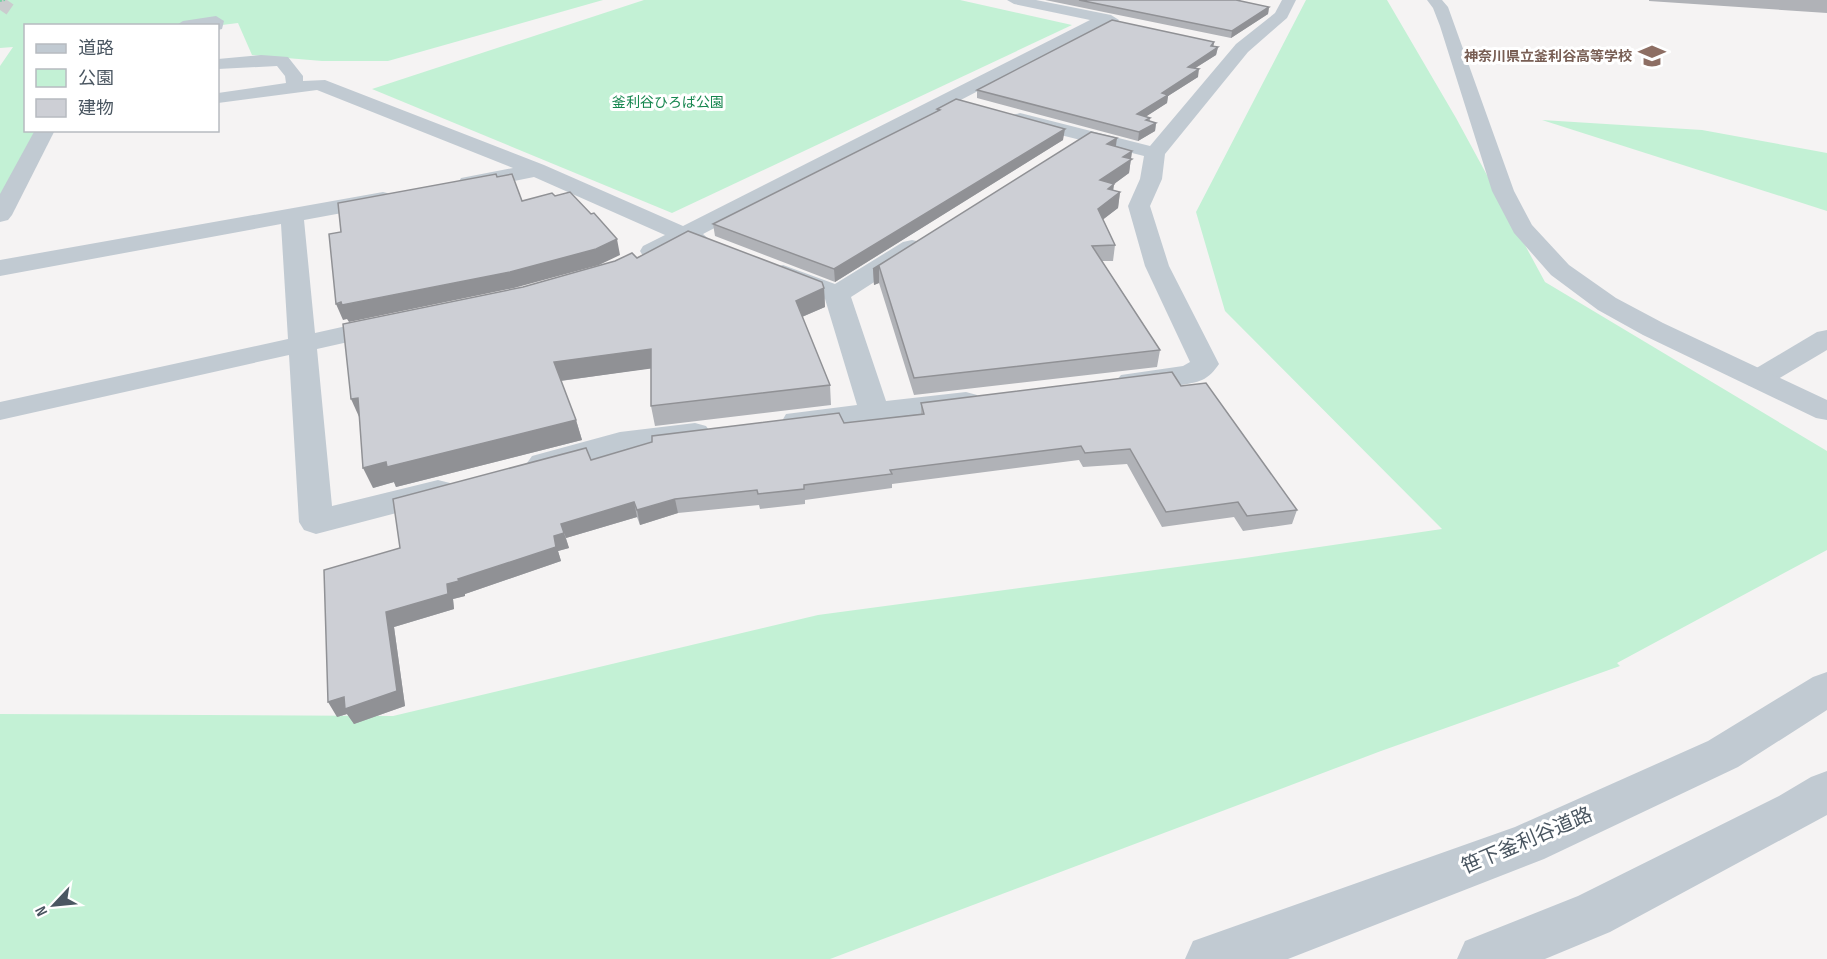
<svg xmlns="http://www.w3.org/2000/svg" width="1827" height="959" viewBox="0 0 1827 959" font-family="'Sofia Sans Condensed','Noto Sans JP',sans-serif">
	<rect width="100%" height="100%" fill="#f5f3f3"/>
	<g fill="#c3f1d5">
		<path d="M0,0H603L388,61H322L252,55L238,23L214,26H26V130L35,131L0,197V66L13,47L0,48Z"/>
		<path d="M644,0H960L1072,25L672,213L372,89Z"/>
		<path d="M1306,0H1387L1456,118L1545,282L1827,451V550L1617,663L1620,666L1381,751L830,959H0V714L393,716L818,615L1245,558L1442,529L1225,311L1196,212Z"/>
		<path d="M1542,120L1702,130L1827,153V211Z"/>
	</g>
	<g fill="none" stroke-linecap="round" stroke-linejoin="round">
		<path stroke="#caccce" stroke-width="16" stroke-dasharray="16 8" stroke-linecap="butt" d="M0,10L7,0"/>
		<path stroke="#7ad0a6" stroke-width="2" stroke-dasharray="2 1.5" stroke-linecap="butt" d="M0,1L5,0"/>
		<g fill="#c1cad2" fill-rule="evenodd">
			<path d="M1007,0H1036L1111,15L1119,20L1117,23L1107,24L703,234L711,241L707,246L699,248L685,244L661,256L652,258L643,256L640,251L643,246L665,235L534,177L469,190L461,188L458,183L461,178L513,168L317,90L218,103V93L286,83L285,76L277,66L218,69V59L261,55L288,57L303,76V81L325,80L544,165L683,226L1090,20L1014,4Z"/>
			<path d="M1282,0H1296L1287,18L1248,52L1165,154L1162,179L1150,206L1169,266L1219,364C1215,370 1209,377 1202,380C1189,386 1135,391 1121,387L1116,381L1121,375L1183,366L1190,362L1145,266L1128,206L1140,179L1144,156L1013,123L1010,119L1013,115L1020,113L1150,146L1236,44L1275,13Z"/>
			<path d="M216,16L224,21L222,29L218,30V26H175L183,21Z"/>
			<path d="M35,130H55L12,215L8,220L0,222V194Z"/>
			<path d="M383,192L391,194L394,199L391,204L304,220L315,333L387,317L397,319L401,325L397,331L317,349L332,506L438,480L450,483L455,491L450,499L316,534L304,530L299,522L289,355L0,420V402L288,339L281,224L0,276V260Z"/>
			<path d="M912,240L921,242L924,247L921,252L851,297L886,401L966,392L977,395L981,401L977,407L966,410L797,430L786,428L782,421L786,414L857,405L825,299L774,278L770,273L774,268L783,265L835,284L903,242Z"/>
			<path d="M1827,330V350L1768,385L1758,388L1748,385L1743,379L1748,373L1817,332Z"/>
			<path d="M695,423L706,426L711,433L706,440L621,452L543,473L532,470L527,463L532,456L620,432Z"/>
		</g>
		<g fill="#c1cad2" fill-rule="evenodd">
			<path d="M1427,0H1442L1448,7L1514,191L1532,225L1569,265L1616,298L1663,323L1827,400V420L1816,418L1643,335L1598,310L1551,275L1514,233L1492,191L1440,26L1433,8Z"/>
			<path d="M1827,672V710L1738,767L1544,859L1288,959H1185L1193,941L1515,827L1708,741L1813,677Z"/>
			<path d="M1827,771V815L1610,932L1545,959H1457L1465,941L1578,896L1779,796L1811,777Z"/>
		</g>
	</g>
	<g fill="#b0b2b7">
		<path d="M1045,0H1241L1240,1L1269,7L1268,14L1231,38Z"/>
		<path d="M1649,0H1827V13L1649,1Z"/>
		<path d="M1214,42L1213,46L1218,47L1216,55L1195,68L1198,77L1168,96L1167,103L1145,117L1150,118V121L1156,123L1155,131L1138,141L977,98V90Z"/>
		<path d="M937,109L1063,140L835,282L715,236L713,224L937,112Z"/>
		<path d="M1116,146L1132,151L1129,173L1114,184L1113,190L1120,192L1118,208L1103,219L1115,245L1113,261H1102L1160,350L1157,367L914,395L879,283L874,285L873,269Z"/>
		<path d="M637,258L824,288L825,307L802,317L830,385L831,405L655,426L651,406V368L561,381L576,420L582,440L396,487L394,482L373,488L523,287Z"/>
		<path d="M1181,386L1297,510L1292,524L1243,531L1234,517L1162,527L1127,464L1083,467L1079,460L892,484V488L805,500V504L760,509L759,505L678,513L640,525L637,517L566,538L569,548L558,551L561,561L465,594V596L453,599L454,609L394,627L405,706L354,724L347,714L337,717L400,548L591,460L844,423L921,414V403Z"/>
	</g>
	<g fill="#909195">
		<path d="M1269,7L1268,14L1231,38L1232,31Z"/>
		<path d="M1214,42L1213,49L1218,47L1216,55L1186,74L1188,67Z"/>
		<path d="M1199,69L1198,77L1168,96L1167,103L1136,123L1137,114L1162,93Z"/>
		<path d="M1156,123L1155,131L1138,141L1139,132Z"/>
		<path d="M1065,129L1063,140L835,282L834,269Z"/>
		<path d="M1117,138L1115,153L1107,144Z"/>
		<path d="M1132,151L1129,173L1114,184L1112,199L1120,192L1118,208L1096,225L1098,209L1108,189L1100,180L1123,157Z"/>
		<path d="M617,239L620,255L599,265L514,288L349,322L347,319L343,320L336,304Z"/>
		<path d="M879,266V283L874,285L873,269Z"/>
		<path d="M824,288L825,307L797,319L796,301Z"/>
		<path d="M651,349L655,368L559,381L554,362Z"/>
		<path d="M358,398L360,419L351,399Z"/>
		<path d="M576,420L582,440L396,487L394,482L373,488L363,468L386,462Z"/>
		<path d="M675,499L678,513L640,525L637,510Z"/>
		<path d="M634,502L637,517L566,538L561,524Z"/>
		<path d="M564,533L569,548L558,551L561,561L465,594V596L453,599L454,609L394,627L405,706L354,724L347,714L337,717L328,702L386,612L554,536Z"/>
	</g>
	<g fill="#cdcfd5" stroke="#909195" stroke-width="1.5">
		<path d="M1079,0H1236L1269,7L1232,31Z"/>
		<path d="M1112,20L1214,42L1211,46L1218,47L1188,67L1199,69L1162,93L1168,95L1137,114L1150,118L1146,120L1156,123L1139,132L977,90Z"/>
		<path d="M956,99L1065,129L834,269L713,224L940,110L937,109Z"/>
		<path d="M1091,132L1117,138L1107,144L1132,151L1123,157L1132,159L1100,180L1114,184L1108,189L1120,192L1098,209L1115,245L1092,246L1160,350L914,378L879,266L873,269Z"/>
		<path d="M496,174L497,177L512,174L522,201L552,193L555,196L570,192L591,214L594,213L617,239L596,249L510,272L342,305L341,302L336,304L329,234L341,232L338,203Z"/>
		<path d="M688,231L822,282L824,288L796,301L830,385L651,406V349L554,362L576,420L387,467L386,462L363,468L358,398L351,399L343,324L523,287L615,261L632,253L637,258Z"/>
		<path d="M1172,372L1181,386L1206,383L1297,510L1247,516L1238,502L1166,512L1130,449L1085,453L1081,446L890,470L892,474L804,485V489L758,494L757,490L675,499L637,510L634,502L561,524L564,533L554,536L556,547L458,579L459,581L447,584L448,594L386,612L397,691L345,709L344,697L328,702L324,570L400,548L393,499L586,448L591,460L652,442V436L839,413L844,423L924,414L921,403Z"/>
	</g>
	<defs>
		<symbol id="school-bare" viewBox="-9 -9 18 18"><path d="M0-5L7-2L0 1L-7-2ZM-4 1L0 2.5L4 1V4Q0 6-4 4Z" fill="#8d6e63" stroke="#fff" stroke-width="2.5" paint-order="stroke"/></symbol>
	</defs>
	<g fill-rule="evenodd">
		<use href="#school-bare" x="1633" y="37" width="38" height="38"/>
	</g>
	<g text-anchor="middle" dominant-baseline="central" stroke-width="6" stroke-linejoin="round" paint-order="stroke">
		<g font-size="14" font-weight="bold" fill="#785e54" stroke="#fff" text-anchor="end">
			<text x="1632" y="56">神奈川県立釜利谷高等学校</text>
		</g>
		<g font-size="14" fill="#17864f" stroke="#fff">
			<text x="668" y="102">釜利谷ひろば公園</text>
		</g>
		<g font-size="20" fill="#4a5661" stroke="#fff">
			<text transform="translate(1527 841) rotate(-23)">笹下釜利谷道路</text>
		</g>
	</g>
	<rect x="24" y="24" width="195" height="108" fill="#ffffff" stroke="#b7bbc0" stroke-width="1.5"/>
	<rect x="36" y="44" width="30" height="9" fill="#c1cad2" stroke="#b7bbc0" stroke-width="1.5"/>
	<text x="78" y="54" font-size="18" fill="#4a5661">道路</text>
	<rect x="36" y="69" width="30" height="18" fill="#c3f1d5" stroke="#b7bbc0" stroke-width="1.5"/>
	<text x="78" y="84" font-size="18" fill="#4a5661">公園</text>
	<rect x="36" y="99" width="30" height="18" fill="#cdcfd5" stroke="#b7bbc0" stroke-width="1.5"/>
	<text x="78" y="114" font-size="18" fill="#4a5661">建物</text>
	<g transform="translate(54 905) rotate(244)" stroke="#ffffff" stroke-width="4.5" paint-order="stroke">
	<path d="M0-4.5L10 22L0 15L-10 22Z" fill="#4a5661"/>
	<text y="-9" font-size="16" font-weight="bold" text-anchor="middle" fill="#4a5661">N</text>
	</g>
</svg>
